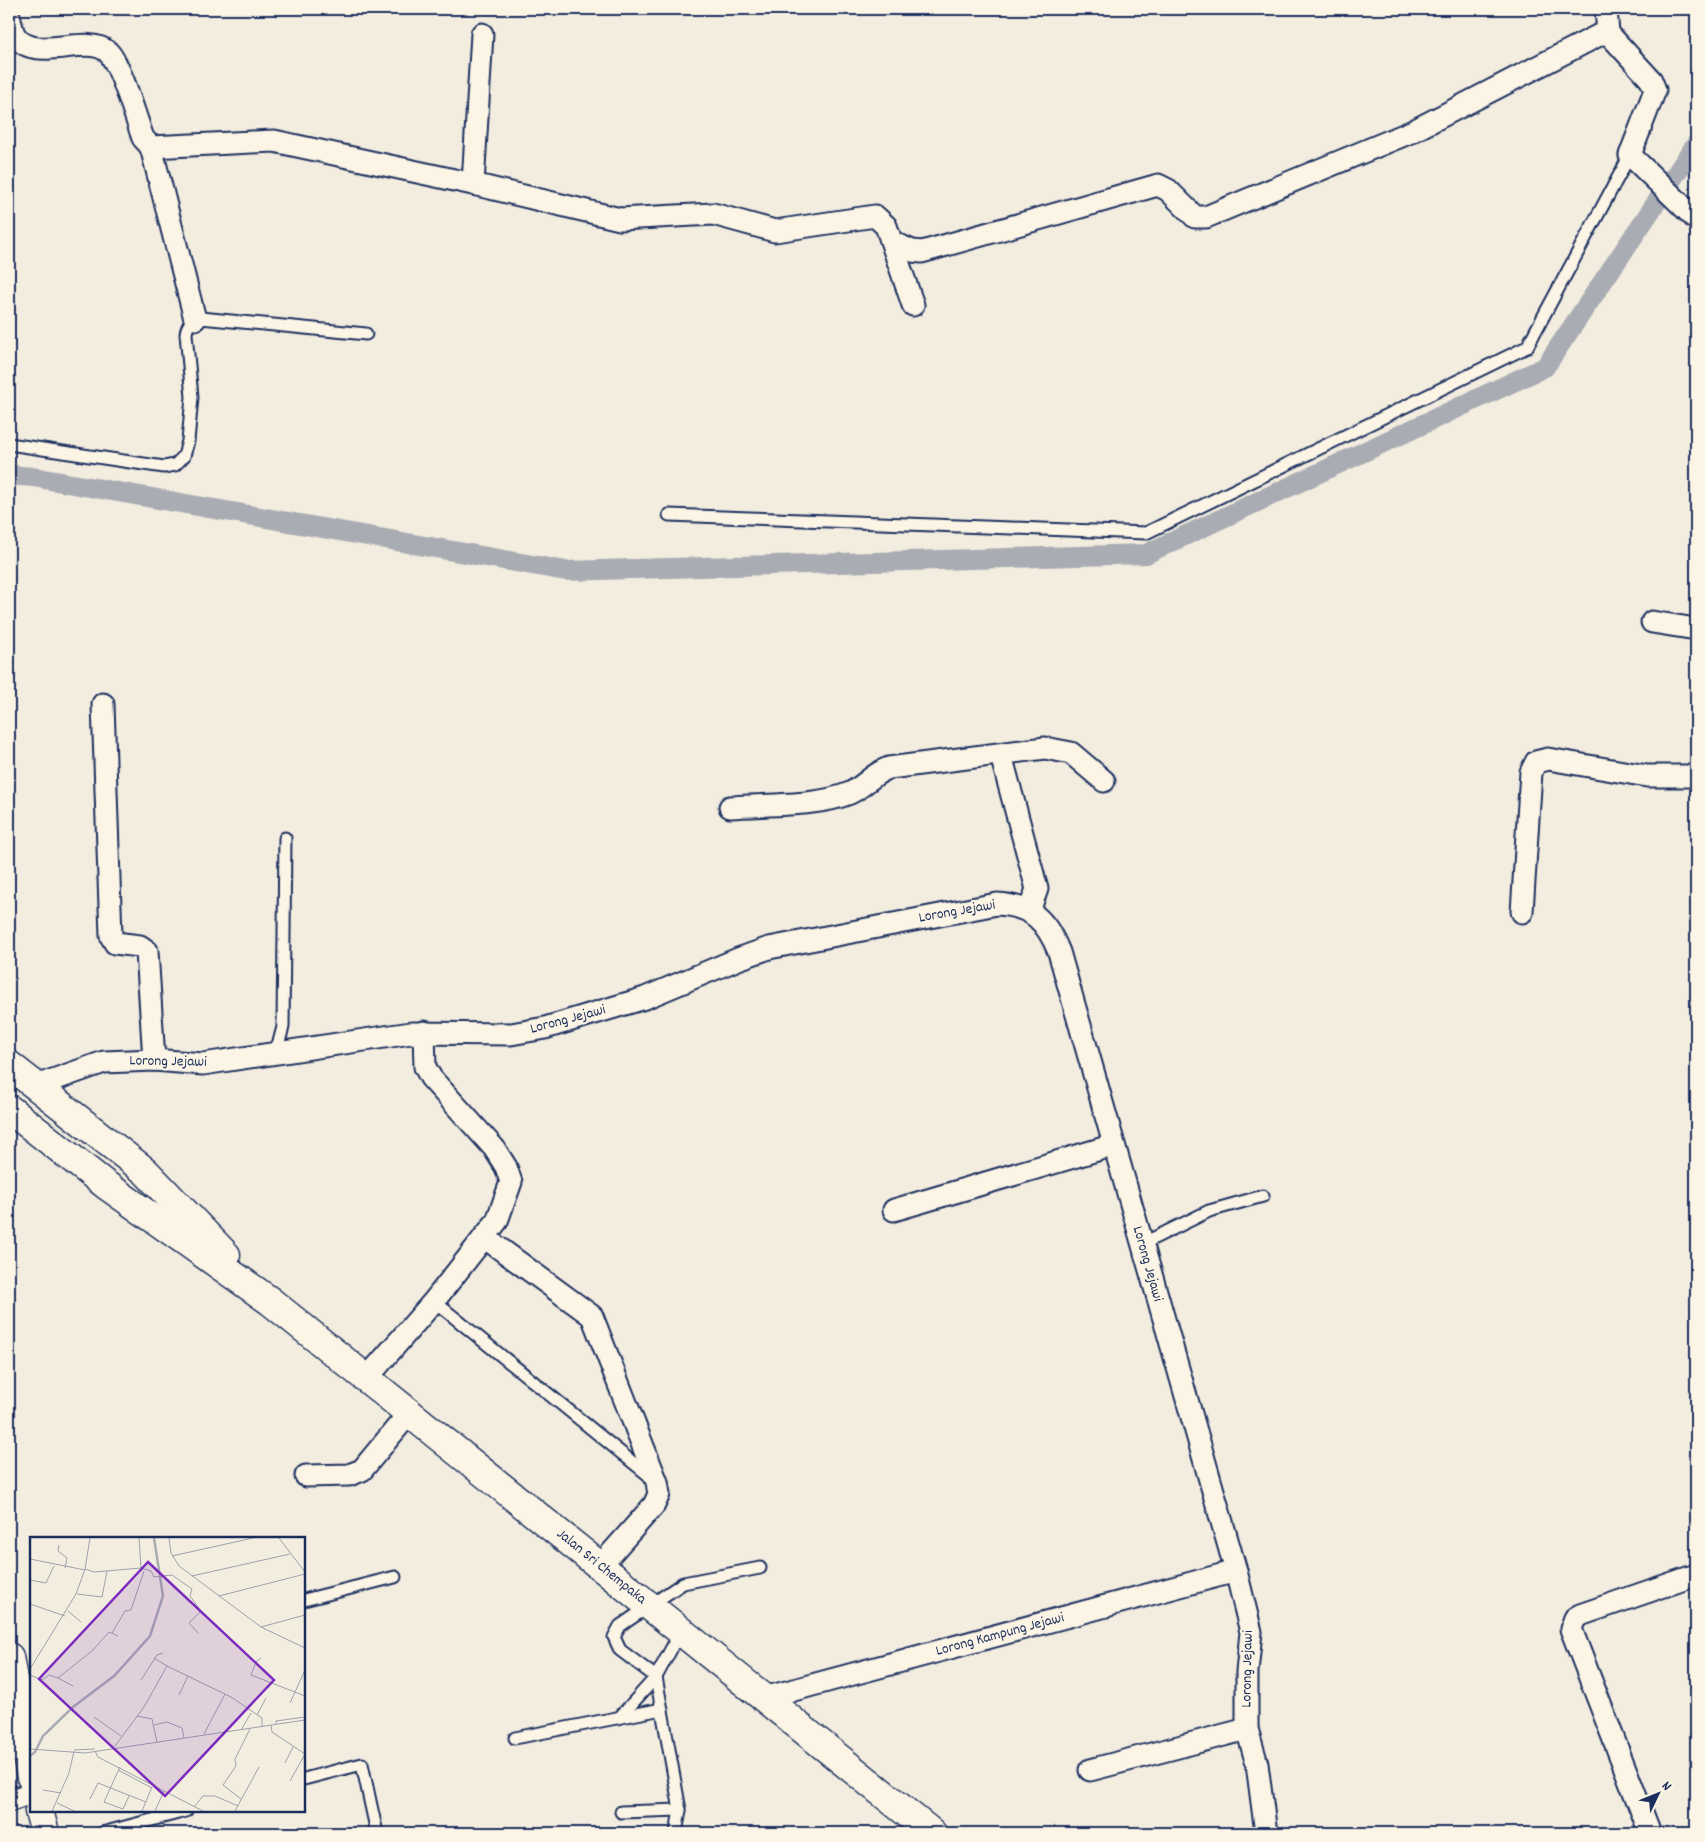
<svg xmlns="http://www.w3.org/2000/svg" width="1705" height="1842" viewBox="0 0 1705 1842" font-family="Dekko,sans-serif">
	<rect width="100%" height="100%" fill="#f3ede0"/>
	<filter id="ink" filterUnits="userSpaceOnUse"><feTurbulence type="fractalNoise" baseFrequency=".02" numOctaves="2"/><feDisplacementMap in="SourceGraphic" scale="10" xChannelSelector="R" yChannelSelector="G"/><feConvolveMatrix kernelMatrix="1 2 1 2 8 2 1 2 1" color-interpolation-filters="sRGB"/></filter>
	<g filter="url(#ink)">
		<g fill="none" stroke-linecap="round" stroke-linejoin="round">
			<path stroke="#a9acb3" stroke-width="20" d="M9,475L33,477L566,571L1146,554L1545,367L1696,144"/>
			<defs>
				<g id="lane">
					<path d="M9,444L164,467L175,465L184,456L188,441L192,397L186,334C187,324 192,320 201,318L366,334"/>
					<path d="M669,515L1146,533L1527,347L1630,155"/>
					<path d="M272,1054L279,1042L283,1027L285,838"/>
					<path d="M1142,1244L1209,1211L1263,1196"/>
					<path d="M434,1301L652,1478"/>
					<path d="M304,1600L395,1577"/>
					<path d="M619,1718L656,1677L620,1650L614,1637L620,1626L683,1583L760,1568"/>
					<path d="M515,1738L662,1709"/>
					<path d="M304,1779L362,1764L377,1833"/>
					<path d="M621,1812L680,1810"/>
					<path d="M102,1833L186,1811"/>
					<path d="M676,1833L680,1810L656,1677L681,1631"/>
				</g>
				<g id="street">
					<path d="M1606,9L1608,33L1651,80L1655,90L1630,155L1696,219"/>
					<path d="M9,16C11,23 12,32 16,37C36,63 87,33 108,52C121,65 136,119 143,138L151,147L274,141L473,184L620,219L713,214L775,231L875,216L886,226L913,305"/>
					<path d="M151,147L195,319"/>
					<path d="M473,184L482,34"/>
					<path d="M892,242L912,251L922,252L1158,185L1168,190L1195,217H1206L1411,132L1607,31"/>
					<path d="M1652,622L1696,629"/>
					<path d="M103,704L111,936L115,943L140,946L147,951L154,1060"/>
					<path d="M1001,755L1037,889L1029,911"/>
					<path d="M730,807C766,804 817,807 850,793C865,786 873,773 889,768L1045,748L1071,753L1104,781"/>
					<path d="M1522,912L1531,772L1536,762L1548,759L1647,776H1696"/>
					<path d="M36,1086L104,1062L154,1060L203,1064L411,1033L511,1034L545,1028L645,998L738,959L769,948L997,904C1032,906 1046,920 1059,952L1236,1571L1251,1632L1247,1672V1729L1257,1764L1266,1833"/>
					<path d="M894,1210L1114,1145"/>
					<path d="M484,1237L592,1316L657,1482L659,1494L654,1505L600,1566"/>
					<path d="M367,1378L434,1301L497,1221L511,1182L506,1167L494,1148L431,1078L425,1067L424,1032"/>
					<path d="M306,1476L349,1475L362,1470L410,1412"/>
					<path d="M764,1698L1236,1571"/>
					<path d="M1090,1770L1247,1729"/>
					<path d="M9,1801L31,1793"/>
					<path d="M1650,1833L1571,1629L1575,1618L1580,1615L1696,1575"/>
				</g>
				<g id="secondary">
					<path d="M9,1065L145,1171L226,1255"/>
					<path d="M9,1109L106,1185L270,1301L932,1833"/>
					<path d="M9,1657L31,1777"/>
					<path d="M39,1811L45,1833"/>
				</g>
			</defs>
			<use href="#lane" stroke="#1b2f5e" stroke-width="15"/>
			<use href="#street" stroke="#1b2f5e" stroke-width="25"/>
			<use href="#secondary" stroke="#1b2f5e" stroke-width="31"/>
			<use href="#lane" stroke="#fcf5e5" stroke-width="11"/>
			<use href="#street" stroke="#fcf5e5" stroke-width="21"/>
			<use href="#secondary" stroke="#fcf5e5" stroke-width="28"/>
		</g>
	</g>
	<g text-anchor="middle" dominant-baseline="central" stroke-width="4" stroke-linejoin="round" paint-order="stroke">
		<g font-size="15" fill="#1b2f5e" stroke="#fcf5e5">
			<text transform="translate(957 912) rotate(-10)">Lorong Jejawi</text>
			<text transform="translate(568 1020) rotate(-15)">Lorong Jejawi</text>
			<text transform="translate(168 1062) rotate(1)">Lorong Jejawi</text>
			<text transform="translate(1147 1264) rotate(74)">Lorong Jejawi</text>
			<text transform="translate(601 1567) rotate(39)">Jalan Sri Chempaka</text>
			<text transform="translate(1000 1635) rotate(-15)">Lorong Kampung Jejawi</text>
			<text transform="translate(1248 1669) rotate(-89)">Lorong Jejawi</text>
		</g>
	</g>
	<g transform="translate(30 1537)">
		<rect width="275" height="275" fill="#f3ede0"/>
		<path fill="none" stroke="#a9acb3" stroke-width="2.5" d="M0,219L5,215L13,199L43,170L84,139L120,99L133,59L124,1"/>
		<path fill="none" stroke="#9da1ac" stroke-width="1" d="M109,1L111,31M139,1L141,16L149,29L231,90L275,111M249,1L275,35M29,8L28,14L37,21L35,31M142,19L223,1M0,22L55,33M55,32L64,35L111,31L121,34L124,40L142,38L162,52L160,59L171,74L159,86L168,96M162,39L260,17M0,43L16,46L24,29M47,57L72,60L77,34M189,59L275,37M0,67L35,79M38,74L51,85M231,90L275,78M82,96L95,74L101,73L114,34M124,121L137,129M231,121L226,125L221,138L275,159M0,132L46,57L55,32L60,1M0,138L12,143L19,138L28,141L63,113L79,95L88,99M28,141L43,149M111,143L127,118L133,116M149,158L158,139M260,166L275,133M227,178L236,161M107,179L122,182L127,205M64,180L91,199M246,187V184L275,180M124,188L137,185L152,191L154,201M241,188L242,195L275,217L260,244M211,193L221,176M174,197L195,157M85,209L114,170L137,129L201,160L232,181V190M0,212L55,216L275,183M44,213L65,212M65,214L68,220L173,274M255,226L263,210M90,230L74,265L93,272L99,259M88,233L122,251M13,253L31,256M60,262L68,246L116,265M211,262L193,248L206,229L205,222L220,192M27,266L44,274M164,270L173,259H185L208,269M22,274L39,236L44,214M112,274L122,250M125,274L134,254M205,274L229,230"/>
		<path fill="#7b2cbf" fill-opacity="0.15" stroke="#7b2cbf" stroke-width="2.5" d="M118,25L244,143L135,259L9,142Z"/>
		<rect width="275" height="275" fill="none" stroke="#1b2f5e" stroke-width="2.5"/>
	</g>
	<rect width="1705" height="1842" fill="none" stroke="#fcf5e5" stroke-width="30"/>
	<rect x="15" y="15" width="1675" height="1812" fill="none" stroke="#1b2f5e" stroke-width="2" filter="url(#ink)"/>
	<g transform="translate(1658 1794) rotate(47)" stroke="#fcf5e5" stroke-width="4" paint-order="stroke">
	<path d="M0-4L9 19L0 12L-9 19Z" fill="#1b2f5e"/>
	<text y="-8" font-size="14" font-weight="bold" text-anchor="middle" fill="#1b2f5e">N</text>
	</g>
</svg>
